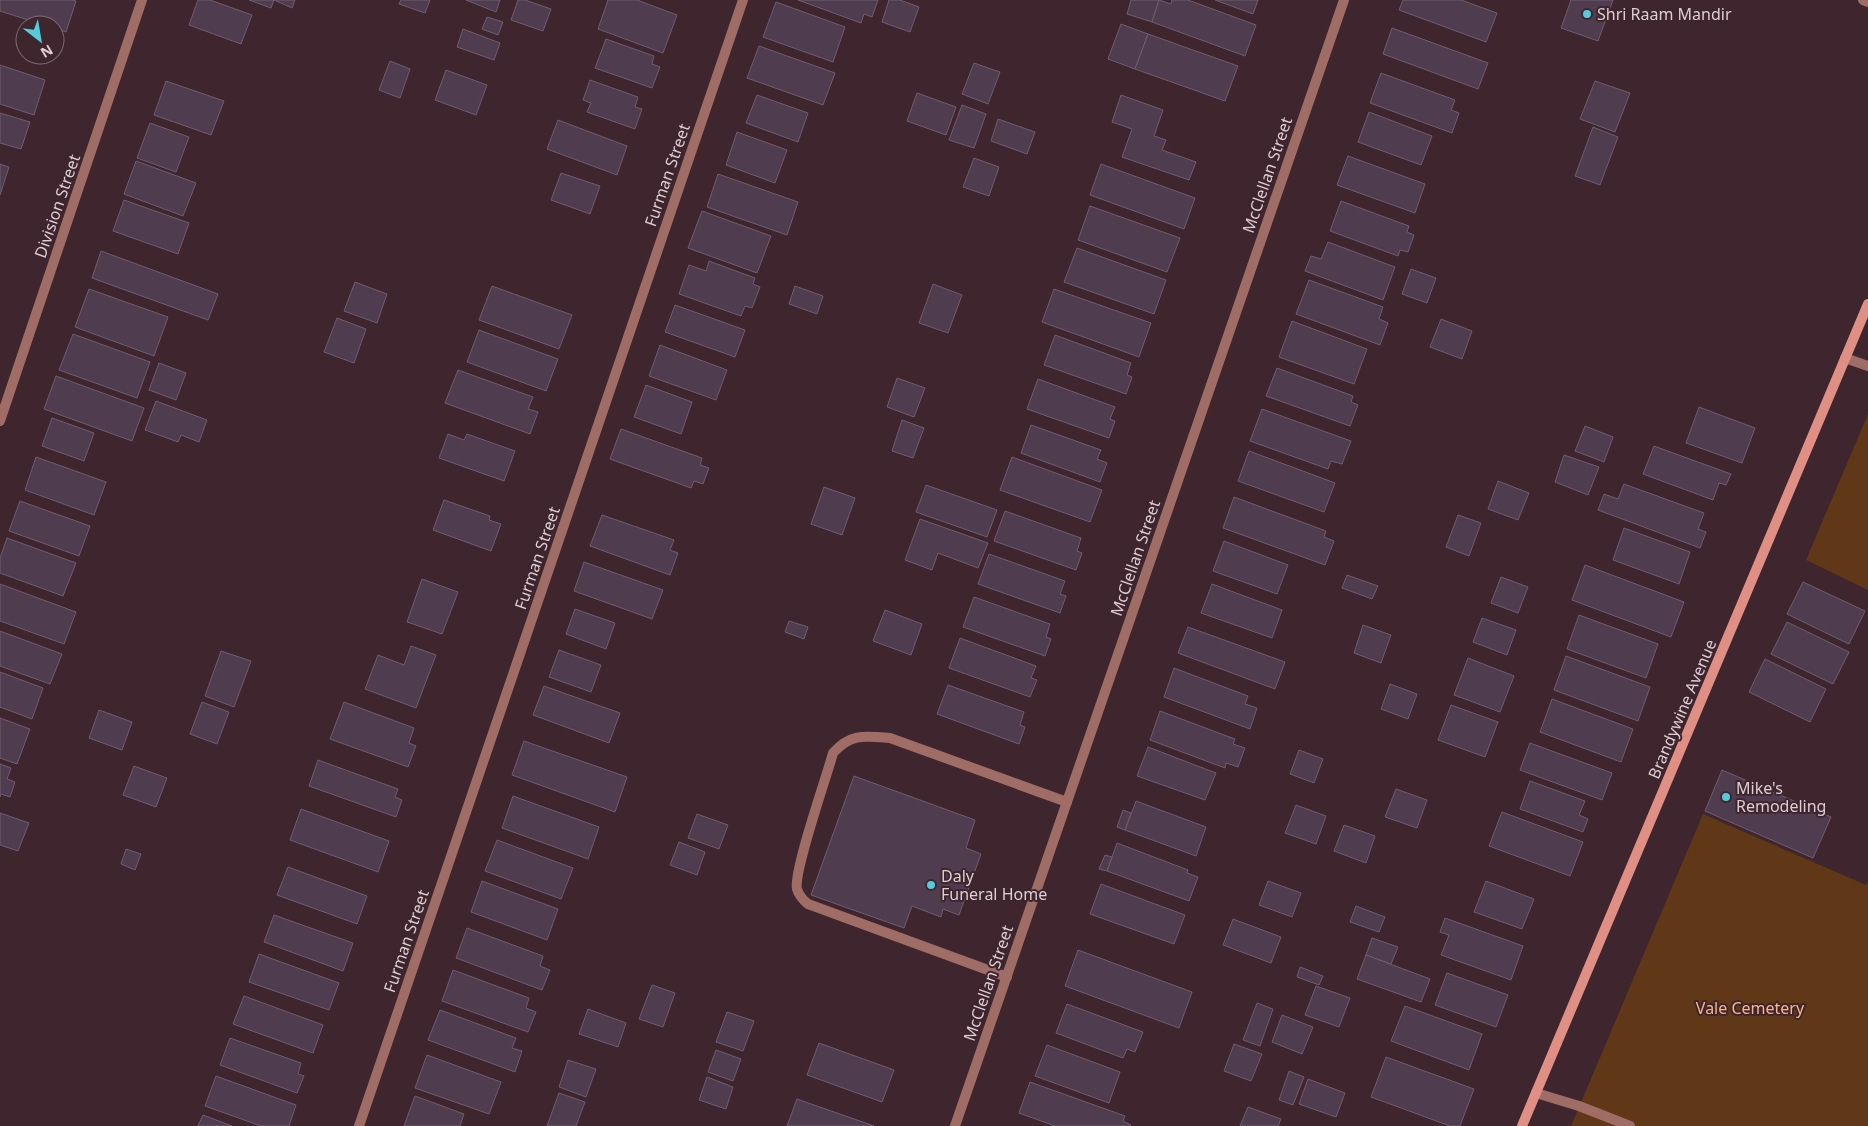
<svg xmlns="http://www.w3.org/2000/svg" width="1868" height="1126" viewBox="0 0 1868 1126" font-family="'Noto Sans',sans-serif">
	<rect width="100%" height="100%" fill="#3e252e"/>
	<g fill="#603817">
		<path d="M1868,414V590L1806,560Z"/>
		<path d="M1703,814L1866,885L1868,882V1126H1571Z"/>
	</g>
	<g fill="#503c4f" stroke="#715c70">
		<path d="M0,0H72L76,1L66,32L55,28V25H44L0,11Z"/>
		<path d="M198,0H210L252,15L241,44L189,25Z"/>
		<path d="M249,0H274L271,8Z"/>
		<path d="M274,0H295L292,8Z"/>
		<path d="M401,0H430L425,13L399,4Z"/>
		<path d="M466,0H500L496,12Z"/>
		<path d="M518,0H525L551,9L543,31L511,20Z"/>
		<path d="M608,0H637L677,15L663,53L598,29Z"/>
		<path d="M798,0H878L872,17L864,14L861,23Z"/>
		<path d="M889,0H900L919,7L910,32L882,22Z"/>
		<path d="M1131,0H1159L1152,22L1127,14Z"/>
		<path d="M1159,0L1171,4L1172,0H1188L1256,25L1245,56L1152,22Z"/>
		<path d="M1215,0H1258L1253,14Z"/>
		<path d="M1403,0H1461L1497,13L1486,42L1399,10Z"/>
		<path d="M1571,0H1613L1598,41L1561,28Z"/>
		<path d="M776,2L845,27L833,62L763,37Z"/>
		<path d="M487,17L503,22L498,35L482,29Z"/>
		<path d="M1121,24L1148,34L1135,69L1108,59Z"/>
		<path d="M1392,28L1488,63L1478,89L1383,54Z"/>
		<path d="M463,29L500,43L494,60L457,47Z"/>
		<path d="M1148,34L1238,66L1225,101L1135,69Z"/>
		<path d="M606,39L654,56L652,64L660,67L652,88L595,68Z"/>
		<path d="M759,46L835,73L823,105L747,78Z"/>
		<path d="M390,61L410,69L400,98L379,90Z"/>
		<path d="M974,63L1000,72L988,104L962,94Z"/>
		<path d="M0,65L45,80L34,115L0,104Z"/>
		<path d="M446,70L487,85L476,115L435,100Z"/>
		<path d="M1381,73L1455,100L1451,110L1459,113L1452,133L1370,103Z"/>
		<path d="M590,80L638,97L635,107L642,109L635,129L587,112L591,103L583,100Z"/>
		<path d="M166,81L224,101L211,135L154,115Z"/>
		<path d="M1595,81L1630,93L1615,132L1580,119Z"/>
		<path d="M917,93L956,107L946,135L907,121Z"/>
		<path d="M757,95L808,113L798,142L746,123Z"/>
		<path d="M1121,95L1163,110L1154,136L1166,140L1162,150L1196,162L1189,180L1122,157L1132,129L1112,122Z"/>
		<path d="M962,105L986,114L974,148L949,140Z"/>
		<path d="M1369,112L1432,136L1421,165L1358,142Z"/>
		<path d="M0,113L30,122L21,149L0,143Z"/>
		<path d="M998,119L1035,132L1027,154L991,141Z"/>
		<path d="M558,120L627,146L617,175L547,149Z"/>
		<path d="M150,123L189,137L176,172L137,158Z"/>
		<path d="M1593,127L1618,137L1600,185L1575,176Z"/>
		<path d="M737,132L787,150L775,183L726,165Z"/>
		<path d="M1348,156L1425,184L1415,213L1337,185Z"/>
		<path d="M974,158L999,167L989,196L963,187Z"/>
		<path d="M136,161L196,183L183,216L124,194Z"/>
		<path d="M0,164L9,167L0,195Z"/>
		<path d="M1101,164L1195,198L1184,229L1090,195Z"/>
		<path d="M561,173L600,186L590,214L551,200Z"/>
		<path d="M718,174L798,202L787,235L707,207Z"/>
		<path d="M124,200L189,223L178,254L113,231Z"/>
		<path d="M1341,201L1409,226L1407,232L1414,235L1408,252L1400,250L1398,256L1330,231Z"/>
		<path d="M1090,206L1180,238L1167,272L1078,240Z"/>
		<path d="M702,211L771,236L757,273L688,248Z"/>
		<path d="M1328,242L1395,267L1383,300L1305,271L1311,256L1321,259Z"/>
		<path d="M1077,248L1166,280L1154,314L1064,282Z"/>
		<path d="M101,251L218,294L208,320L92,278Z"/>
		<path d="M709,261L755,278L753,284L760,287L752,308L745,306L741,316L679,294L689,265L706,271Z"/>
		<path d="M1411,269L1436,278L1427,303L1402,294Z"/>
		<path d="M1309,280L1383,307L1379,319L1388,323L1380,345L1296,314Z"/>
		<path d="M355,282L387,294L377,323L344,311Z"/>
		<path d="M933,284L962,295L948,333L919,323Z"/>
		<path d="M492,286L572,315L559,349L479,320Z"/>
		<path d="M795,286L823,296L817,314L789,304Z"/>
		<path d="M89,289L168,317L154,356L75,327Z"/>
		<path d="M1054,289L1151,323L1139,357L1042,322Z"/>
		<path d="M675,305L745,330L735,357L665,332Z"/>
		<path d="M337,318L366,329L354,363L324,352Z"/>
		<path d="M1441,319L1472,331L1462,359L1430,347Z"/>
		<path d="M1292,321L1367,349L1354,384L1279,357Z"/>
		<path d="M479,330L558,359L546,391L467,362Z"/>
		<path d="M73,334L150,362L137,398L59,370Z"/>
		<path d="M1055,335L1131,363L1127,375L1132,377L1126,394L1044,365Z"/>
		<path d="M660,345L727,370L716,400L649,376Z"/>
		<path d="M159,363L186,373L176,400L149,390Z"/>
		<path d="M1277,368L1353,396L1351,402L1358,405L1350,426L1266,396Z"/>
		<path d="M458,370L533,397L528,409L538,412L530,434L445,403Z"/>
		<path d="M56,376L144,408L132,441L44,409Z"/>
		<path d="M897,378L925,388L914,417L887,407Z"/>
		<path d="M1038,379L1115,407L1110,419L1115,421L1109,438L1027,409Z"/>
		<path d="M646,385L692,402L681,434L634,417Z"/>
		<path d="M156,401L207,420L199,442L181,435L178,442L145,430Z"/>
		<path d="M1699,407L1755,428L1742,463L1686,443Z"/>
		<path d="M1262,409L1351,441L1342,464L1331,461L1328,469L1250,441Z"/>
		<path d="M52,418L94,433L84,461L42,446Z"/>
		<path d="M902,420L924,428L913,458L892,451Z"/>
		<path d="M1031,425L1101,450L1097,459L1107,463L1100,482L1021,453Z"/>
		<path d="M1585,426L1613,437L1604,462L1575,451Z"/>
		<path d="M621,429L702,458L700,465L709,468L703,484L694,481L691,488L610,459Z"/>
		<path d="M448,434L464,440L467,434L515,451L504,481L439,458Z"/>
		<path d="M1654,446L1731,474L1726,485L1719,483L1713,500L1643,474Z"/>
		<path d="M1249,451L1335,483L1324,512L1238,481Z"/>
		<path d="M1564,455L1599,467L1588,495L1555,482Z"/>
		<path d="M36,457L106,482L94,515L25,490Z"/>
		<path d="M1012,457L1102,490L1090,522L1000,490Z"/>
		<path d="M1498,481L1529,493L1518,520L1488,509Z"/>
		<path d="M1624,484L1704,513L1698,529L1706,532L1700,548L1598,510L1604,494L1618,499Z"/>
		<path d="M926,485L997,510L987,537L916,512Z"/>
		<path d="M824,487L855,498L842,535L811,524Z"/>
		<path d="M1234,497L1326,531L1324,537L1334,541L1325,565L1223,528Z"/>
		<path d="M444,500L490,516L489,520L501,524L491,551L433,530Z"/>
		<path d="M20,501L90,526L79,556L9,531Z"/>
		<path d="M1005,511L1081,538L1077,551L1082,553L1076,570L994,541Z"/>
		<path d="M602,515L674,540L670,550L678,553L670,575L590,546Z"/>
		<path d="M1458,515L1481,523L1469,556L1446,547Z"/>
		<path d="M920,519L988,543L978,568L938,553L932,570L905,560Z"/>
		<path d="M1624,528L1690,552L1679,584L1613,560Z"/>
		<path d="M7,538L76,563L63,596L0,573V558Z"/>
		<path d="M1224,541L1288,565L1277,594L1213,571Z"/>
		<path d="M989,554L1065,581L1060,594L1066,596L1060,613L978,584Z"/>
		<path d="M584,562L663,590L652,619L574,591Z"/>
		<path d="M1585,565L1684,602L1671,637L1572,600Z"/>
		<path d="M1347,575L1378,586L1372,599L1342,588Z"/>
		<path d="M1501,577L1528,587L1518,613L1491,603Z"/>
		<path d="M422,579L458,592L442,634L407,622Z"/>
		<path d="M1803,582L1865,611L1849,644L1787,614Z"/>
		<path d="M0,584L76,612L64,644L0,621Z"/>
		<path d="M1212,584L1282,610L1272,638L1201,613Z"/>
		<path d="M974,597L1050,624L1046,637L1051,639L1045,656L963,627Z"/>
		<path d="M575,609L615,623L606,649L566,634Z"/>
		<path d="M885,610L922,624L911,655L873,641Z"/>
		<path d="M1579,615L1658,644L1646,678L1567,649Z"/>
		<path d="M1482,618L1516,630L1507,655L1473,642Z"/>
		<path d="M789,621L808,627L804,639L785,632Z"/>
		<path d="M1787,622L1849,652L1833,684L1771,654Z"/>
		<path d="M1363,625L1391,635L1381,663L1354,653Z"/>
		<path d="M1188,627L1285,662L1275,689L1178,653Z"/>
		<path d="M0,631L62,654L50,684L0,666Z"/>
		<path d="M960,638L1036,666L1031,678L1037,680L1030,697L949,668Z"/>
		<path d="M411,646L436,655L416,708L365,689L378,655L404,665Z"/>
		<path d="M559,650L601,665L591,692L549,677Z"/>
		<path d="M221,651L251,661L234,707L205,696Z"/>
		<path d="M1566,656L1650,687L1638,721L1554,690Z"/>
		<path d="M1468,658L1514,676L1500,712L1454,695Z"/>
		<path d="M1765,659L1826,689L1810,722L1749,692Z"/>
		<path d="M1174,668L1248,696L1245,704L1257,708L1250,729L1164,697Z"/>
		<path d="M0,672L43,688L32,719L0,707Z"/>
		<path d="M1390,684L1417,694L1408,719L1381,709Z"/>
		<path d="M948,685L1024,712L1020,725L1025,727L1019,744L937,714Z"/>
		<path d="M544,686L620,713L609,743L533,715Z"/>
		<path d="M1552,699L1633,729L1621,762L1540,732Z"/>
		<path d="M202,702L229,712L217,744L190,734Z"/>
		<path d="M344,702L414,728L409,743L416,746L408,767L330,739Z"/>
		<path d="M1451,705L1498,722L1485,757L1438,740Z"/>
		<path d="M99,710L132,722L122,750L89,738Z"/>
		<path d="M1160,711L1235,739L1233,744L1245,748L1238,767L1226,763L1225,768L1150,740Z"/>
		<path d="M0,718L30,729L17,764L0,758Z"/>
		<path d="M524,741L627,777L615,812L512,775Z"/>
		<path d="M1530,743L1612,773L1602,800L1520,770Z"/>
		<path d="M1148,747L1216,773L1205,800L1137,776Z"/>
		<path d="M1299,750L1323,759L1314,783L1290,774Z"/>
		<path d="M318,760L398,789L395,797L402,800L396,817L309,786Z"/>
		<path d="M0,764L11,768L7,779L15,782L10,797L1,794L0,797Z"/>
		<path d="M134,766L167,778L156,807L123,795Z"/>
		<path d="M1722,770L1831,817L1813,858L1705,811Z"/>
		<path d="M854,776L975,820L966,848L981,854L959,915L943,909L941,917L912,906L904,928L811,895Z"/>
		<path d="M1530,781L1585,801L1579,815L1588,819L1583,832L1520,809Z"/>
		<path d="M1396,789L1427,800L1417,828L1385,817Z"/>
		<path d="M513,796L599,827L588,859L502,828Z"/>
		<path d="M1136,801L1206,827L1196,856L1125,830Z"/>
		<path d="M1296,805L1326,816L1316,844L1285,833Z"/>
		<path d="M301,809L389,841L378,872L290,840Z"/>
		<path d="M1123,810L1131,813L1125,830L1117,827Z"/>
		<path d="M1502,812L1583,842L1570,876L1489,846Z"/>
		<path d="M0,813L29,823L18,851L0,845Z"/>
		<path d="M697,814L728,825L719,849L688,838Z"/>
		<path d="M1344,825L1375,836L1366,863L1334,851Z"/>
		<path d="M497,840L573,868L561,899L485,871Z"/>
		<path d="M679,842L705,852L697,875L670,865Z"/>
		<path d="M1117,843L1188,870L1187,873L1198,877L1189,901L1107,871Z"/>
		<path d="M126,849L141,854L135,870L121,864Z"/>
		<path d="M1105,855L1112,857L1107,871L1099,869Z"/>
		<path d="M288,867L367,896L357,924L277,895Z"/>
		<path d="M482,881L558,909L547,940L471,912Z"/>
		<path d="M1268,881L1301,893L1292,917L1259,905Z"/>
		<path d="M1486,881L1534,899L1522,929L1474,912Z"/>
		<path d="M1101,884L1185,915L1174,944L1090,914Z"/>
		<path d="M1356,906L1385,917L1379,932L1350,922Z"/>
		<path d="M274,915L353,943L343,971L264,942Z"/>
		<path d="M1445,918L1523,946L1511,980L1441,955L1449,935L1440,932Z"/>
		<path d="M1233,919L1281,937L1271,963L1223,945Z"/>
		<path d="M467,928L543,956L540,966L550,970L542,990L456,958Z"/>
		<path d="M1372,938L1398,947L1391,964L1366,955Z"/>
		<path d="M1078,950L1192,992L1179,1028L1065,986Z"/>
		<path d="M259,954L339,983L329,1010L249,982Z"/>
		<path d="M1366,955L1430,979L1421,1002L1357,979Z"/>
		<path d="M1300,967L1323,976L1319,985L1297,977Z"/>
		<path d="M453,970L529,998L526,1008L536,1012L528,1032L442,1001Z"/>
		<path d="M1447,973L1508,995L1496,1027L1435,1005Z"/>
		<path d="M652,985L675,993L663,1027L639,1019Z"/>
		<path d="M1316,986L1350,998L1339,1027L1305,1015Z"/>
		<path d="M244,996L323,1025L313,1053L233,1024Z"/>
		<path d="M1257,1003L1273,1009L1260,1046L1243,1040Z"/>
		<path d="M1067,1004L1143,1032L1135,1052L1127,1049L1123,1058L1056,1033Z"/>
		<path d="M1405,1006L1482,1034L1469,1070L1391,1041Z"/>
		<path d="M588,1009L626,1023L618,1047L579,1034Z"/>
		<path d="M440,1010L516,1038L512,1048L522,1051L515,1072L428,1040Z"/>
		<path d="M727,1012L754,1021L743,1051L716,1042Z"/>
		<path d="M1282,1015L1313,1027L1302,1054L1272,1042Z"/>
		<path d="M230,1038L301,1063L298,1074L304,1076L297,1093L220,1065Z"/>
		<path d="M819,1043L894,1070L882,1102L807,1075Z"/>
		<path d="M1234,1044L1262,1054L1251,1081L1224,1071Z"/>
		<path d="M1047,1045L1120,1072L1109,1103L1035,1076Z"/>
		<path d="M716,1050L741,1059L733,1081L708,1072Z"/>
		<path d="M427,1055L501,1082L489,1114L415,1088Z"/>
		<path d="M1386,1057L1474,1089L1460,1126H1450L1371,1097Z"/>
		<path d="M568,1060L596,1069L586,1097L559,1087Z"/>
		<path d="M1289,1071L1304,1077L1293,1105L1279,1100Z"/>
		<path d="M216,1076L296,1105L289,1126H261L205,1106Z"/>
		<path d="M707,1077L733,1087L726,1109L699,1100Z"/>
		<path d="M1308,1079L1345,1093L1336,1117L1299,1104Z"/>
		<path d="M1030,1082L1125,1116L1123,1121L1131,1125L1130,1126H1055L1019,1113Z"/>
		<path d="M559,1093L585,1102L576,1126H547Z"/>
		<path d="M415,1096L464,1114L460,1126H404Z"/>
		<path d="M797,1099L874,1126H787Z"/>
		<path d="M1248,1107L1281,1119L1278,1126H1240Z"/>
		<path d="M203,1115L232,1126H198Z"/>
	</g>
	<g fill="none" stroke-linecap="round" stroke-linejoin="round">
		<g stroke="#a06d66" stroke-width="10">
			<path d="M1845,358L1868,366"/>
			<path d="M1007,977L808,904C803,900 799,896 797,889C793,872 827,776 833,753C851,733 865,736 890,738L1067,802"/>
			<path d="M1536,1093L1579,1106L1630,1126"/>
		</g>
		<g stroke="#a06d66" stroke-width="10">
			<path d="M1863,0L1868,2"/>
			<path d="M0,421L142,0"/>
			<path d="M359,1126L743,0"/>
		</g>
		<path stroke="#a06d66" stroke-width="10" d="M955,1126L1344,0"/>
		<path stroke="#e08f85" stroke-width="10" d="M1522,1126L1868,304"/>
	</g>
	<g fill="#53cbdb" stroke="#3e252e" stroke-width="2">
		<circle cx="1587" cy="14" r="5"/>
		<circle cx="1726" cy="797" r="5"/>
		<circle cx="931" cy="885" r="5"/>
	</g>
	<g text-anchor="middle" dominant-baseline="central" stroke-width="4" stroke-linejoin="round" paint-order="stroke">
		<g font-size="16" fill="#dfced3" stroke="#3e252e" text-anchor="start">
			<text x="1597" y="14">Shri Raam Mandir</text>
			<text x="1736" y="788">Mike's<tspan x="1736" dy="18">Remodeling</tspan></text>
			<text x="941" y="876">Daly<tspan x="941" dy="18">Funeral Home</tspan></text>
		</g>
		<g font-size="16" fill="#dfced3" stroke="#3e252e">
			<text transform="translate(667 175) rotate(-71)">Furman Street</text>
			<text transform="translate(1267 175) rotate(-71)">McClellan Street</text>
			<text transform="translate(57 206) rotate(-71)">Division Street</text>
			<text transform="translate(537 558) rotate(-71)">Furman Street</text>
			<text transform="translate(1135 558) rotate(-71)">McClellan Street</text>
			<text transform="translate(1682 709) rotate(-67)">Brandywine Avenue</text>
			<text transform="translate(406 941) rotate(-71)">Furman Street</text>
			<text transform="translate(988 983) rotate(-71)">McClellan Street</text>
		</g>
		<g font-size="16" fill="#f6b78a" stroke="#3e252e">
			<text x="1750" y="1008">Vale Cemetery</text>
		</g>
	</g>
	<g transform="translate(40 40) rotate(149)"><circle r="24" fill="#3e252e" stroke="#7e6970"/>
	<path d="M0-4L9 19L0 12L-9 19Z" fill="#53cbdb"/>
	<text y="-8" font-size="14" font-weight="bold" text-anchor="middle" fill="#dfced3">N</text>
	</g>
</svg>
